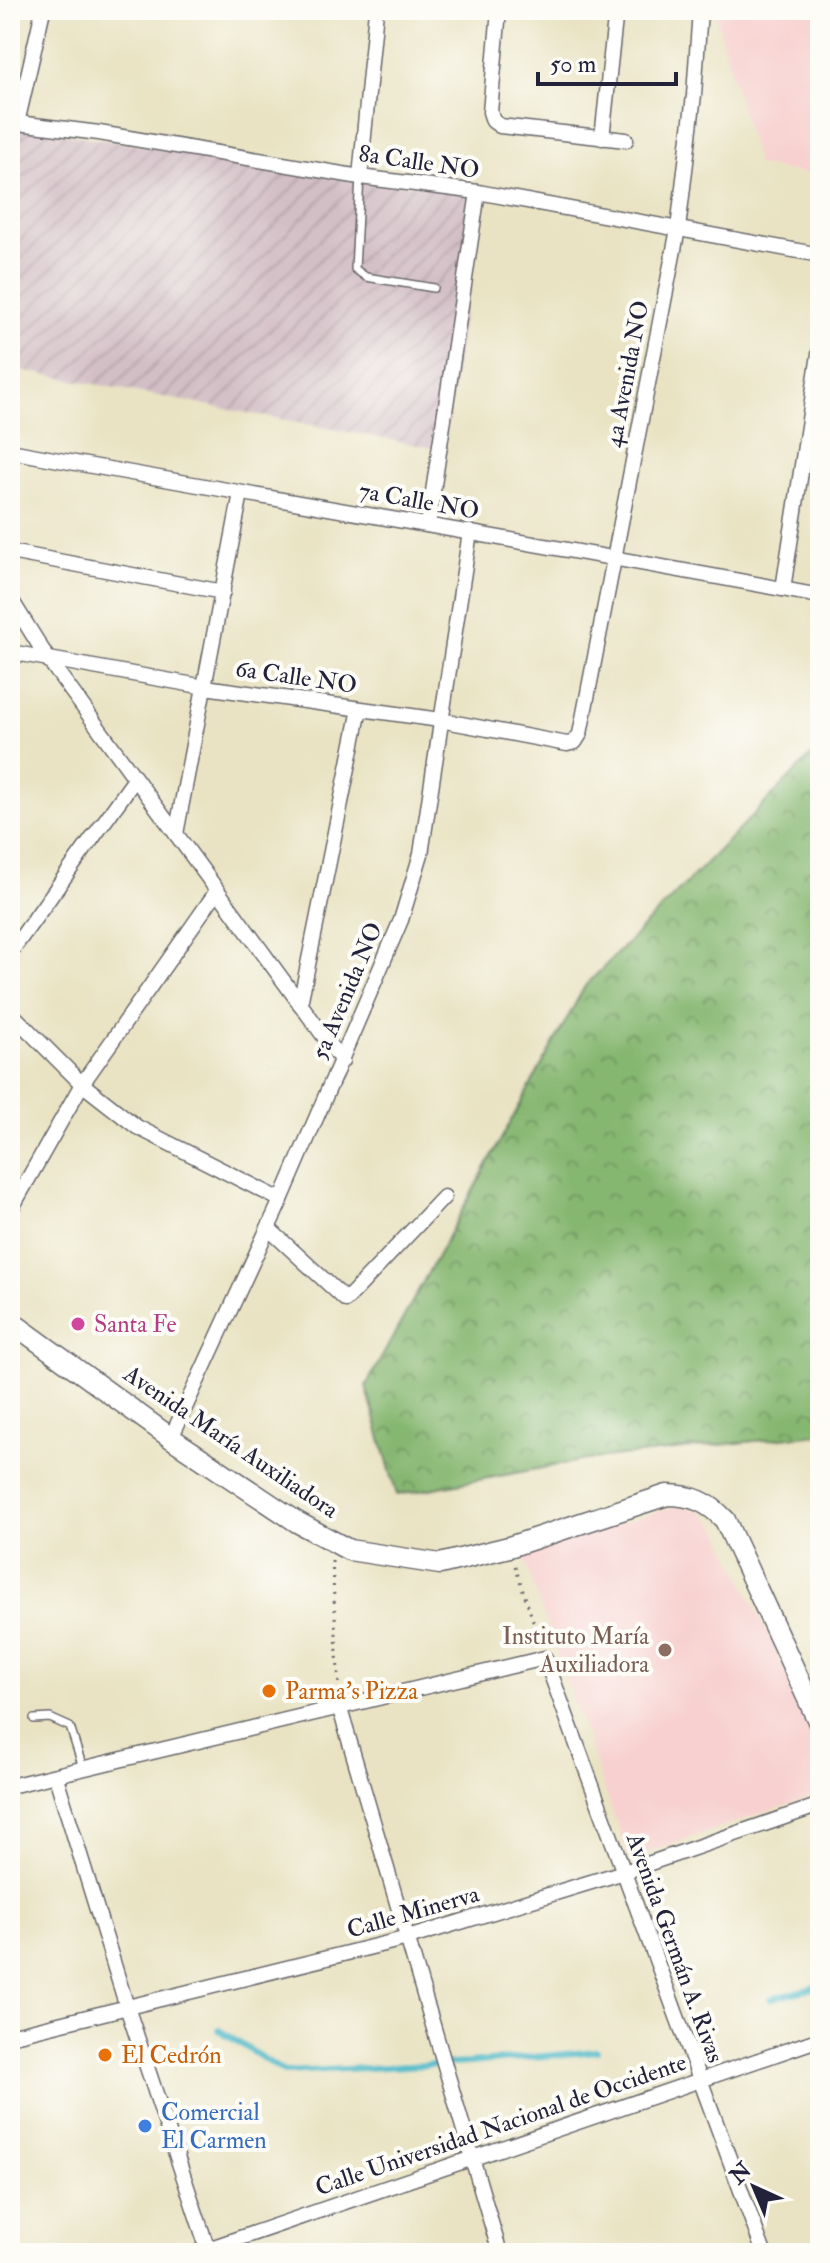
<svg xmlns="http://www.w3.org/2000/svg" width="830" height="2263" viewBox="0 0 830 2263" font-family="'IM FELL Double Pica',serif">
	<defs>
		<pattern id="industrial-furrows" width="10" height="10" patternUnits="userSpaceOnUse" patternTransform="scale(2)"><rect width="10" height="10" fill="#d2bec5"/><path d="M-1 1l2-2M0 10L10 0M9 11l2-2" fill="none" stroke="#b4a3aa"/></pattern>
		<pattern id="forest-crowns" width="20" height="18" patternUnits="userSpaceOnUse" patternTransform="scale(2)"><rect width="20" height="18" fill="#86b771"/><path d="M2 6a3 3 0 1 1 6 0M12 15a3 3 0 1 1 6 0" fill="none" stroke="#6d945e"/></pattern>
	</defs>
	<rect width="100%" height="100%" fill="#fdfcf7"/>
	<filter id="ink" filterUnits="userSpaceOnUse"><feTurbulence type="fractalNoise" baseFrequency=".0125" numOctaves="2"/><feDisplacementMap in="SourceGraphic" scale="16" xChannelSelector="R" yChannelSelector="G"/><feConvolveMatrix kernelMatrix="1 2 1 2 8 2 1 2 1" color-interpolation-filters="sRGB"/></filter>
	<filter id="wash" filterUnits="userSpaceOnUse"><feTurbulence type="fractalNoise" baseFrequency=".006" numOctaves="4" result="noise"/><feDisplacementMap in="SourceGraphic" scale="32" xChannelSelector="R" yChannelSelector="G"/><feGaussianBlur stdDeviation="1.8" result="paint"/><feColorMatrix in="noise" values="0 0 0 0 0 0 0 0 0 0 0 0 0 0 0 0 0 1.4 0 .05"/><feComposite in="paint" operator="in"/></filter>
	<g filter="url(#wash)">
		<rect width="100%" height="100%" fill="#e9e3c3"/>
		<g fill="#f7d0cf">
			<path d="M714,10H820V176L757,165Z"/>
			<path d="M681,1505L698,1510L712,1520L719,1530L820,1746V1793L629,1859L522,1553Z"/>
		</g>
		<path fill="url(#industrial-furrows)" d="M10,126L480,195L444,450L10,368Z"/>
		<path fill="url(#forest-crowns)" stroke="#546c56" stroke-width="2" d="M820,747V1436L818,1434L585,1460L397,1495L366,1386L585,986Z"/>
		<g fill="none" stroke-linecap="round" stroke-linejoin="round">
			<g stroke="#4ab7c6" stroke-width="6">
				<path d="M771,1999L820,1986"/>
				<path d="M219,2030L284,2072L469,2063L597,2051"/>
			</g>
		</g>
	</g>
	<g filter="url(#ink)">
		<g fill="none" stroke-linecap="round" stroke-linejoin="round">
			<defs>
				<g id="lane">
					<path d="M360,177L355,269L366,277L434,288"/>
					<path d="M34,1719L50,1718L70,1727L83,1768"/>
				</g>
				<g id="street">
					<path d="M499,10L490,112L493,121L500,126L626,140"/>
					<path d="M10,122L99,133L360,177L478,192L820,255"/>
					<path d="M17,123L43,10"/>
					<path d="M602,138L616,10"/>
					<path d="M360,177L376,10"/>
					<path d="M10,451C280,501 550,545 820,596"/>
					<path d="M428,525L478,192"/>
					<path d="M10,552L223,592"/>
					<path d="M783,589L820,348"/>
					<path d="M10,598L48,659L342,1061"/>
					<path d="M10,652L205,687L440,720L567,744L575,742L580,734L678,229L694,95L700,10"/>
					<path d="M176,834L241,493"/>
					<path d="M10,953L135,779"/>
					<path d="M300,1004L360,709"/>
					<path d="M10,1012L82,1084L137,1127L281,1200"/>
					<path d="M10,1211L82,1084L217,891"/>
					<path d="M268,1228L346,1300L444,1197"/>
					<path d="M171,1438L281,1200L401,920L421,854L470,532"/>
					<path d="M340,1709L500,2253"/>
					<path d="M56,1777L127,2007L209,2253"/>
					<path d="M10,1786L545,1658L764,2253"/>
					<path d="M10,2036L408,1938L624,1872L820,1805"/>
					<path d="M196,2253L820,2039"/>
				</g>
				<path id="secondary" d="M10,1321L171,1438L297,1522L349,1550L440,1564L509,1547L667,1495C692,1495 708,1502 725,1520L820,1725"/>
			</defs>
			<use href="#lane" stroke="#68666b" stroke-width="10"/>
			<use href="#street" stroke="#68666b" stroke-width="17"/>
			<use href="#secondary" stroke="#68666b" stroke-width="23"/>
			<g stroke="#68666b" stroke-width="3" stroke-dasharray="2 6" stroke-linecap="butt">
				<path d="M332,1561L339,1689"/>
				<path d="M515,1566L540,1642"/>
			</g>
			<use href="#lane" stroke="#fff" stroke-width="7"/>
			<use href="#street" stroke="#fff" stroke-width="14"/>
			<use href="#secondary" stroke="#fff" stroke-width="20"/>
		</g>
	</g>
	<circle fill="#d1479c" stroke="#fdfcf7" stroke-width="3" cx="78" cy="1324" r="8"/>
	<circle fill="#8d6e63" stroke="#fdfcf7" stroke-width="3" cx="665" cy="1650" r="8"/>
	<g fill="#e8710a" stroke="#fdfcf7" stroke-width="3">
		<circle cx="269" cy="1691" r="8"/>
		<circle cx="105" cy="2055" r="8"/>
	</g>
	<circle fill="#3f7fe0" stroke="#fdfcf7" stroke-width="3" cx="145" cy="2126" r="8"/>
	<g text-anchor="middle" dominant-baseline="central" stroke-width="8" stroke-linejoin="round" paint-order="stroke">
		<g font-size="24" fill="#22223b" stroke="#fdfcf7">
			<text transform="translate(419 162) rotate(8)">8a Calle NO</text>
			<text transform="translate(627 374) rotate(-79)">4a Avenida NO</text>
			<text transform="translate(419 501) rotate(10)">7a Calle NO</text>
			<text transform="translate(296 677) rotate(8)">6a Calle NO</text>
			<text transform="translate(347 991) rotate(-67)">5a Avenida NO</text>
			<text transform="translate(231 1442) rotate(34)">Avenida María Auxiliadora</text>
			<text transform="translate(413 1912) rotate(-16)">Calle Minerva</text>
			<text transform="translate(675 1948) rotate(70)">Avenida Germán A. Rivas</text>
			<text transform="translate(501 2125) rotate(-19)">Calle Universidad Nacional de Occidente</text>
		</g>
		<g font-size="24" fill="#b23c85" stroke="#fdfcf7" text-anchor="start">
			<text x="94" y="1324">Santa Fe</text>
		</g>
		<g font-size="24" fill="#785e54" stroke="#fdfcf7" text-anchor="end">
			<text x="649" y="1636">Instituto María<tspan x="649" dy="28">Auxiliadora</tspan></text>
		</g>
		<g font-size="24" fill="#c56008" stroke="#fdfcf7" text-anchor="start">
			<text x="285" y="1691">Parma's Pizza</text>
			<text x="121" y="2055">El Cedrón</text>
		</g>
		<g font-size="24" fill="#366cbe" stroke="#fdfcf7" text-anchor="start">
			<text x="161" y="2112">Comercial<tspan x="161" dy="28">El Carmen</tspan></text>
		</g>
	</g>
	<rect width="830" height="2263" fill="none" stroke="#fdfcf7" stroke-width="40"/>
	<g transform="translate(754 2187) rotate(316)" stroke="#fdfcf7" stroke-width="6" paint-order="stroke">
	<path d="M0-6L14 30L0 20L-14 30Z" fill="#22223b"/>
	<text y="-12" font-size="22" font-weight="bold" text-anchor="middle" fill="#22223b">N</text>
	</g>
	<path d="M538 72v12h138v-12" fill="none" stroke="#22223b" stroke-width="4"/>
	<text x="550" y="72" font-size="24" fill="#22223b" stroke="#fdfcf7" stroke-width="6" paint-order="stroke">50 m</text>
</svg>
